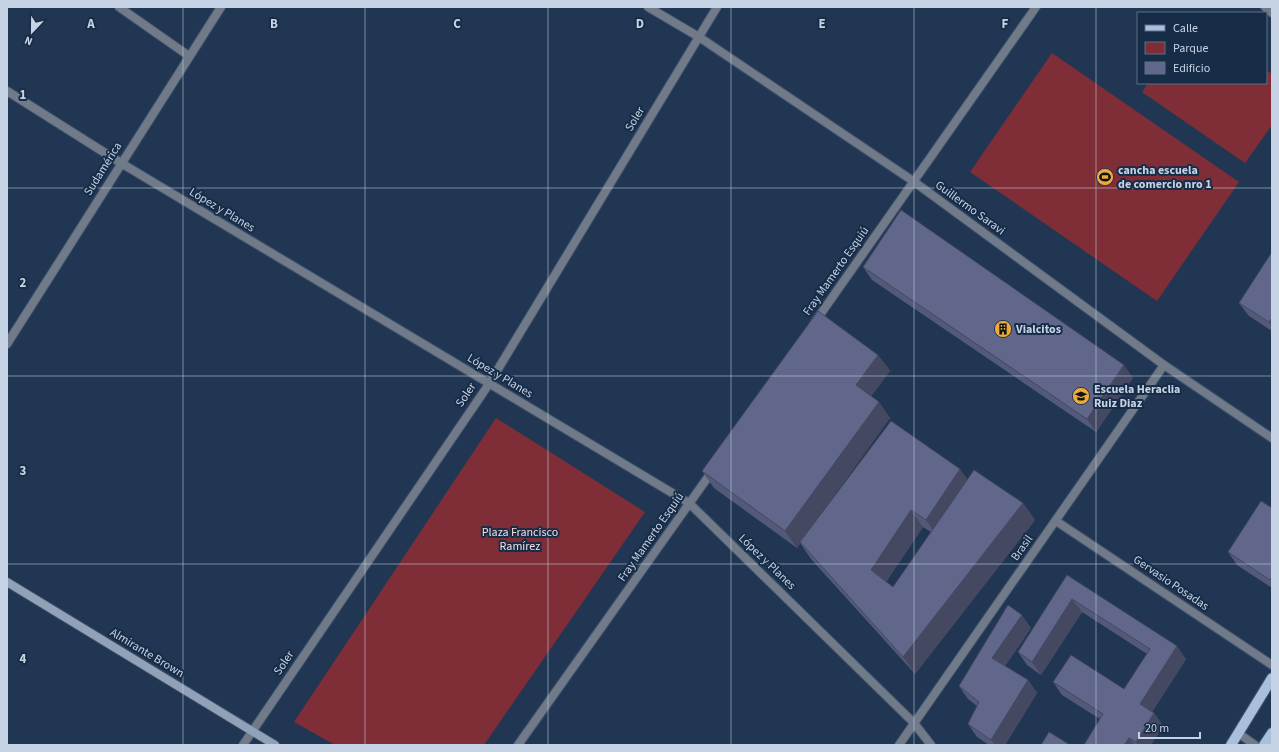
<svg xmlns="http://www.w3.org/2000/svg" width="1279" height="752" viewBox="0 0 1279 752" font-family="'Source Sans 3',sans-serif">
	<rect width="100%" height="100%" fill="#213652"/>
	<g fill="#7f2e37">
		<path d="M1052,53L1239,182L1157,301L970,172Z"/>
		<path d="M1266,70L1272,74V125L1245,163L1142,92L1148,83H1266Z"/>
		<path d="M496,418L645,512L484,745H335L294,722Z"/>
	</g>
	<g fill="none" stroke-linecap="round" stroke-linejoin="round">
		<defs>
			<g id="street">
				<path d="M119,7L189,56"/>
				<path d="M648,7L699,37L913,181L1164,365L1272,438"/>
				<path d="M1265,7L1272,13"/>
				<path d="M7,91L121,163L689,503L914,723L931,745"/>
				<path d="M815,322L1036,7"/>
				<path d="M7,344L221,7"/>
				<path d="M1056,521L1272,665"/>
				<path d="M1238,733L1255,745"/>
				<path d="M243,745L489,384L717,7"/>
				<path d="M518,745L713,470"/>
				<path d="M899,745L1164,365"/>
			</g>
			<path id="secondary" d="M7,582L275,745"/>
			<g id="primary">
				<path d="M1231,745L1272,678"/>
				<path d="M1264,745L1272,733"/>
			</g>
		</defs>
		<use href="#street" stroke="#3f526c" stroke-width="10"/>
		<use href="#secondary" stroke="#3f526c" stroke-width="10"/>
		<use href="#primary" stroke="#3f526c" stroke-width="12"/>
		<use href="#street" stroke="#707a89" stroke-width="8"/>
		<use href="#secondary" stroke="#90a1b8" stroke-width="8"/>
		<use href="#primary" stroke="#a9bfdd" stroke-width="10"/>
	</g>
	<g fill="#535978" fill-rule="evenodd">
		<path d="M1272,252V331L1249,316L1239,303Z"/>
		<path d="M863,267L1133,378L1096,432L872,280Z"/>
		<path d="M878,355L890,371L871,396L879,402L890,418L825,508L968,479L1023,503L1035,520L915,674L811,559L800,543L797,548L714,488L702,471ZM923,527L931,532L893,587L886,582Z"/>
		<path d="M1272,508V588L1237,565L1228,552Z"/>
		<path d="M1067,575L1186,659L1152,712L1154,713L1163,726L1151,745H1084L1100,719L1062,695L1053,682L1124,689L1147,654L1082,612L1041,675L1027,665L1018,652Z"/>
		<path d="M1031,628L1005,666L1028,680L1037,693L1005,745H989L977,737L968,724L977,706L968,699L959,686Z"/>
	</g>
	<g fill="#444861">
		<path d="M1272,318V326L1269,322Z"/>
		<path d="M878,355L890,371L867,402L856,385Z"/>
		<path d="M1124,365L1133,378L1096,432L1087,419Z"/>
		<path d="M879,402L890,418L797,548L785,531Z"/>
		<path d="M960,469L972,485L937,536L926,520Z"/>
		<path d="M1023,503L1035,520L915,674L903,657Z"/>
		<path d="M911,510L923,527L883,586L871,570Z"/>
		<path d="M1072,599L1082,612L1041,675L1032,662Z"/>
		<path d="M1022,615L1031,628L1001,671L992,658Z"/>
		<path d="M1177,646L1186,659L1149,717L1140,704Z"/>
		<path d="M1028,680L1037,693L1005,745H995L991,740Z"/>
		<path d="M1154,713L1163,726L1151,745H1138L1136,742Z"/>
		<path d="M1129,738L1134,745H1124Z"/>
	</g>
	<g fill="#61678b" stroke="#444861">
		<path d="M901,210L1124,365L1087,419L863,267Z"/>
		<path d="M1272,252V318L1269,322L1239,303Z"/>
		<path d="M818,311L878,355L856,385L879,402L785,531L702,471Z"/>
		<path d="M891,421L960,469L926,520L911,510L871,570L893,587L974,470L1023,503L903,657L800,542Z"/>
		<path d="M1261,501L1272,508V577L1270,580L1228,552Z"/>
		<path d="M1067,575L1177,646L1140,704L1154,713L1136,742L1129,738L1124,745H1084L1103,714L1053,682L1071,655L1124,689L1150,649L1072,599L1032,662L1018,652Z"/>
		<path d="M1008,605L1022,615L992,658L1028,680L991,740L968,724L979,702L959,686Z"/>
		<path d="M1049,732L1070,745H1041Z"/>
	</g>
	<path fill="none" stroke="#c6d3e5" stroke-width="1" stroke-opacity="0.55" d="M183,7V745M365,7V745M548,7V745M731,7V745M914,7V745M1096,7V745M7,188H1272M7,376H1272M7,564H1272"/>
	<defs>
		<symbol id="stadium-disc" viewBox="-11 -11 22 22"><circle r="9.5" fill="#ebaa39" stroke="#172c47"/><path d="M0-5a6.5 5 0 1 0 0 10a6.5 5 0 1 0 0-10ZM-3.5-1.8h7v3.6h-7Z" fill="#111"/></symbol>
		<symbol id="building-disc" viewBox="-11 -11 22 22"><circle r="9.5" fill="#ebaa39" stroke="#172c47"/><path d="M-4-6H4V6H1V3H-1V6H-4ZM-2.5-4.3h1.7v1.8h-1.7ZM.8-4.3h1.7v1.8H.8ZM-2.5-1h1.7V.8h-1.7ZM.8-1h1.7V.8H.8Z" fill="#111"/></symbol>
		<symbol id="school-disc" viewBox="-11 -11 22 22"><circle r="9.5" fill="#ebaa39" stroke="#172c47"/><path d="M0-5L7-2L0 1L-7-2ZM-4 1L0 2.5L4 1V4Q0 6-4 4Z" fill="#111"/></symbol>
	</defs>
	<g fill-rule="evenodd">
		<use href="#stadium-disc" x="1095" y="167" width="20" height="20"/>
		<use href="#building-disc" x="993" y="319" width="20" height="20"/>
		<use href="#school-disc" x="1071" y="386" width="20" height="20"/>
	</g>
	<g text-anchor="middle" dominant-baseline="central" stroke-width="4" stroke-linejoin="round" paint-order="stroke">
		<g font-size="12" fill="#c6d3e5" stroke="#172c47">
			<text transform="translate(635 119) rotate(-59)">Soler</text>
			<text transform="translate(103 169) rotate(-58)">Sudamérica</text>
			<text transform="translate(970 208) rotate(36)">Guillermo Saravi</text>
			<text transform="translate(222 210) rotate(31)">López y Planes</text>
			<text transform="translate(836 271) rotate(-55)">Fray Mamerto Esquiú</text>
			<text transform="translate(500 376) rotate(31)">López y Planes</text>
			<text transform="translate(466 395) rotate(-56)">Soler</text>
			<text transform="translate(651 537) rotate(-55)">Fray Mamerto Esquiú</text>
			<text transform="translate(1022 548) rotate(-55)">Brasil</text>
			<text transform="translate(767 562) rotate(44)">López y Planes</text>
			<text transform="translate(1171 583) rotate(34)">Gervasio Posadas</text>
			<text transform="translate(147 653) rotate(31)">Almirante Brown</text>
			<text transform="translate(284 663) rotate(-56)">Soler</text>
		</g>
		<g font-size="12" font-weight="bold" fill="#c6d3e5" stroke="#172c47" text-anchor="start">
			<text x="1118" y="170">cancha escuela<tspan x="1118" dy="14">de comercio nro 1</tspan></text>
			<text x="1016" y="329">Vialcitos</text>
			<text x="1094" y="389">Escuela Heraclia<tspan x="1094" dy="14">Ruiz Diaz</tspan></text>
		</g>
		<g font-size="12" fill="#f6dbdc" stroke="#172c47">
			<text x="520" y="532">Plaza Francisco<tspan x="520" dy="14">Ramírez</tspan></text>
		</g>
	</g>
	<g font-size="13" text-anchor="middle" font-weight="bold" fill="#c6d3e5" stroke="#172c47" stroke-width="4" stroke-linejoin="round" paint-order="stroke">
		<text x="91" y="28">A</text>
		<text x="274" y="28">B</text>
		<text x="457" y="28">C</text>
		<text x="640" y="28">D</text>
		<text x="822" y="28">E</text>
		<text x="1005" y="28">F</text>
		<text x="23" y="99">1</text>
		<text x="23" y="287">2</text>
		<text x="23" y="475">3</text>
		<text x="23" y="663">4</text>
	</g>
	<rect width="1279" height="752" fill="none" stroke="#c6d3e5" stroke-width="16"/>
	<rect x="1137" y="12" width="130" height="72" fill="#172c47" stroke="#5d6f86"/>
	<rect x="1145" y="25" width="20" height="6" fill="#a9bfdd" stroke="#5d6f86"/>
	<text x="1173" y="32" font-size="12" fill="#c6d3e5">Calle</text>
	<rect x="1145" y="42" width="20" height="12" fill="#7f2e37" stroke="#5d6f86"/>
	<text x="1173" y="52" font-size="12" fill="#c6d3e5">Parque</text>
	<rect x="1145" y="62" width="20" height="12" fill="#61678b" stroke="#5d6f86"/>
	<text x="1173" y="72" font-size="12" fill="#c6d3e5">Edificio</text>
	<g transform="translate(32 32) rotate(202)" stroke="#172c47" stroke-width="3" paint-order="stroke">
	<path d="M0-3L7 15L0 10L-7 15Z" fill="#c6d3e5"/>
	<text y="-6" font-size="11" font-weight="bold" text-anchor="middle" fill="#c6d3e5">N</text>
	</g>
	<path d="M1139 732v6h61v-6" fill="none" stroke="#c6d3e5" stroke-width="2"/>
	<text x="1145" y="732" font-size="12" fill="#c6d3e5" stroke="#172c47" stroke-width="3" paint-order="stroke">20 m</text>
</svg>
